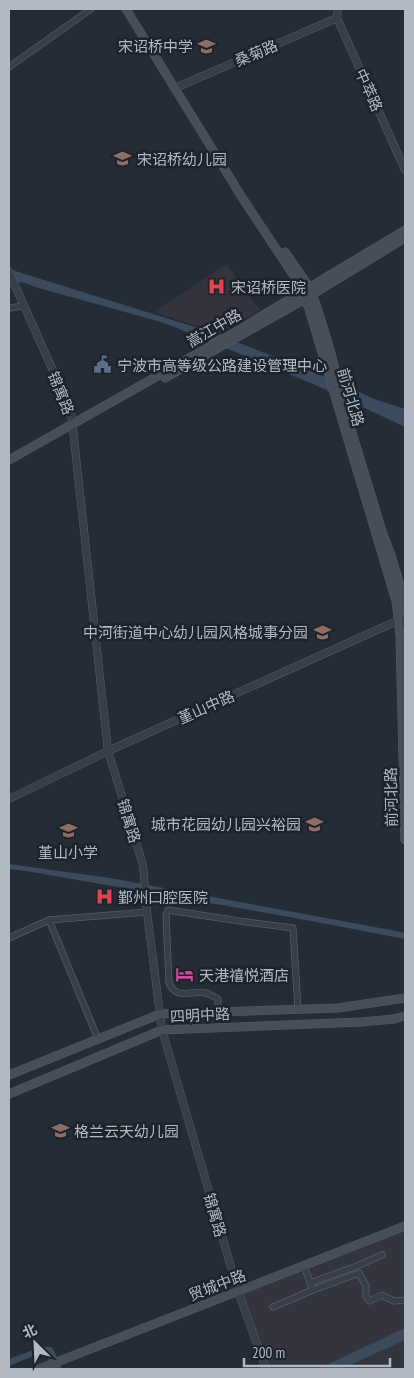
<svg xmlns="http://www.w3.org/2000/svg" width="414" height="1378" viewBox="0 0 414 1378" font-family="'PT Sans Narrow','Noto Sans SC',sans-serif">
	<rect width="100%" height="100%" fill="#242c36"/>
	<g fill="#34343f">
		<path d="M227,264L260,310L219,333L157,313L155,311Z"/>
		<path d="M405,1231V1369H270L243,1294Z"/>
	</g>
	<g fill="#3b4b5d">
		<path d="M9,269L214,333L318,374L377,400L405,409V427L320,387L177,328L161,322L35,287L25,283L9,281Z"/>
		<path d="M9,864L110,878L391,930L405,933V939C279,914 152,893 26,871L9,869Z"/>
		<path d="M405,1328V1340L341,1369H318Z"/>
		<path d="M41,1347H51L54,1351L62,1369H54L46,1354L41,1353L9,1366V1359Z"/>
	</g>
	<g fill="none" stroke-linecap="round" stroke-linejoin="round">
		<defs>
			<g id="minor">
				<path d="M9,67L91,9"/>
				<path d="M9,308L23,306"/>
				<path d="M49,920L98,1039"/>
				<path d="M9,938L49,920L147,912"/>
				<path d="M218,1012V999C214,997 210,994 206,993C192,990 177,1001 169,983L166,914L168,910L239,921L293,928L298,1009"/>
				<path d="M304,1266L311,1285"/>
				<path d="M310,1283L357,1266L382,1255"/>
				<path d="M273,1307L313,1290L359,1273L366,1286V1297L370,1301L381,1295L394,1301L405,1300"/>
			</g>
			<g id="tertiary">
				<path d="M338,9L337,18L405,170"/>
				<path d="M175,88L337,18"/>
				<path d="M9,272L71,411L108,751L143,865L147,912L162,1030L238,1291L266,1369"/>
				<path d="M9,799L108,751L399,620L405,618"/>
			</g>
			<g id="secondary">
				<path d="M126,9L243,199L298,282L309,309L396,601L400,635L405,840"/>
				<path d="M285,252L310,288L317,307L331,353L343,403L382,531L391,555L404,598L405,613"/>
				<path d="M165,378L305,299L405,238"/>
				<path d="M9,460L230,335L405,230"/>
				<path d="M9,1075L160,1014L338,1008L405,998"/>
				<path d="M9,1094L162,1030L361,1022L394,1019L405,1016"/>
				<path d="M39,1369L405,1226"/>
			</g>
		</defs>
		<use href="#minor" stroke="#555c64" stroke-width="7"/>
		<use href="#tertiary" stroke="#555c64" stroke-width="8"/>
		<use href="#secondary" stroke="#555c64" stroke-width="9"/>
		<use href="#minor" stroke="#373e47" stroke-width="5.5"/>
		<use href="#tertiary" stroke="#373e47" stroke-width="7"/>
		<use href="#secondary" stroke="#464e59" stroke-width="8"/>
	</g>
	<defs>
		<symbol id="school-bare" viewBox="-9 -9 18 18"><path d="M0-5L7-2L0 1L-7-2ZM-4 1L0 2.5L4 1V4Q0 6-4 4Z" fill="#8d6e63" stroke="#1c232b" stroke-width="2.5" paint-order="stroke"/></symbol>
		<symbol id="hospital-bare" viewBox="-9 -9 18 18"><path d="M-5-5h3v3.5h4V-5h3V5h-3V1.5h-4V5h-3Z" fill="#e0444e" stroke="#1c232b" stroke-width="2.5" paint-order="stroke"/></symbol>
		<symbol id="civic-bare" viewBox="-9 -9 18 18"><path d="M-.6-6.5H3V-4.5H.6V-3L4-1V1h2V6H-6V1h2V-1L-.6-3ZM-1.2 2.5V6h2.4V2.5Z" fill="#5c6f8a" stroke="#1c232b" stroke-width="2.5" paint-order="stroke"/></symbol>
		<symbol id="hotel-bare" viewBox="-9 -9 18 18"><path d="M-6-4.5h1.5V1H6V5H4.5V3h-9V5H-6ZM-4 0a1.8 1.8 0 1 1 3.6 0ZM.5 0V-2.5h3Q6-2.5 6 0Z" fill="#d1479c" stroke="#1c232b" stroke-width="2.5" paint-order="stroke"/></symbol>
	</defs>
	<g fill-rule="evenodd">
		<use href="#school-bare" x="194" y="34" width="25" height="25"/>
		<use href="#school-bare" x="110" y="146" width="25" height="25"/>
		<use href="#hospital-bare" x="204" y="274" width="25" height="25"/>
		<use href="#civic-bare" x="90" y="352" width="25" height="25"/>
		<use href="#school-bare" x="310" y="620" width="25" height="25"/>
		<use href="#school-bare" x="302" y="812" width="25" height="25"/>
		<use href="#school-bare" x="56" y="818" width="25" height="25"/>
		<use href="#hospital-bare" x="92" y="884" width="25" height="25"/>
		<use href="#hotel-bare" x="172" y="962" width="25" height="25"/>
		<use href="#school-bare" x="48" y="1118" width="25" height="25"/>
	</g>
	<g text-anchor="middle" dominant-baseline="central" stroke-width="5" stroke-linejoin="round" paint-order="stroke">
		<g font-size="15" fill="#b2b9c3" stroke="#1c232b" text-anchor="start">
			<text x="193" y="46" text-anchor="end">宋诏桥中学</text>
			<text x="137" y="159">宋诏桥幼儿园</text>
			<text x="231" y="287">宋诏桥医院</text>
			<text x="117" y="365">宁波市高等级公路建设管理中心</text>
			<text x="308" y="632" text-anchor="end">中河街道中心幼儿园风格城事分园</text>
			<text x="301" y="824" text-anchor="end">城市花园幼儿园兴裕园</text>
			<text x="68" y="852" text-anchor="middle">堇山小学</text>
			<text x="118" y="897">鄞州口腔医院</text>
			<text x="199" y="975">天港禧悦酒店</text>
			<text x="74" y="1131">格兰云天幼儿园</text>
		</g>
		<g font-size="15" fill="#b2b9c3" stroke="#1c232b">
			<text transform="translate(256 53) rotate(-23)">桑菊路</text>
			<text transform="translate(369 90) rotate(66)">中萃路</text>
			<text transform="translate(214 328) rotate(-30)">嵩江中路</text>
			<text transform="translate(61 393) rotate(68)">锦寓路</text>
			<text transform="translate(351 397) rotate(74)">前河北路</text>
			<text transform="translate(206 707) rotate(-24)">堇山中路</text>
			<text transform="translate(391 797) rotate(-91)">前河北路</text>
			<text transform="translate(129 821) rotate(73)">锦寓路</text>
			<text transform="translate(200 1015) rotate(-3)">四明中路</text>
			<text transform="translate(215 1215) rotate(74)">锦寓路</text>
			<text transform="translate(217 1285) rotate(-21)">贸城中路</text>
		</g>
	</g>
	<rect width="414" height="1378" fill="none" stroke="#b2b9c3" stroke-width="20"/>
	<g transform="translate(35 1343) rotate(336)" stroke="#1c232b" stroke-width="4" paint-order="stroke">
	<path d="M0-4L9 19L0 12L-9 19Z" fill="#b2b9c3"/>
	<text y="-8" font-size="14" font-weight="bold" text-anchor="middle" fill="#b2b9c3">北</text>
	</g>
	<path d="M244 1358v8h146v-8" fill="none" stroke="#b2b9c3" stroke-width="2.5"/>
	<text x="252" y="1358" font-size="15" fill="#b2b9c3" stroke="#1c232b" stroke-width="4" paint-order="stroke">200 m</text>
</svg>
